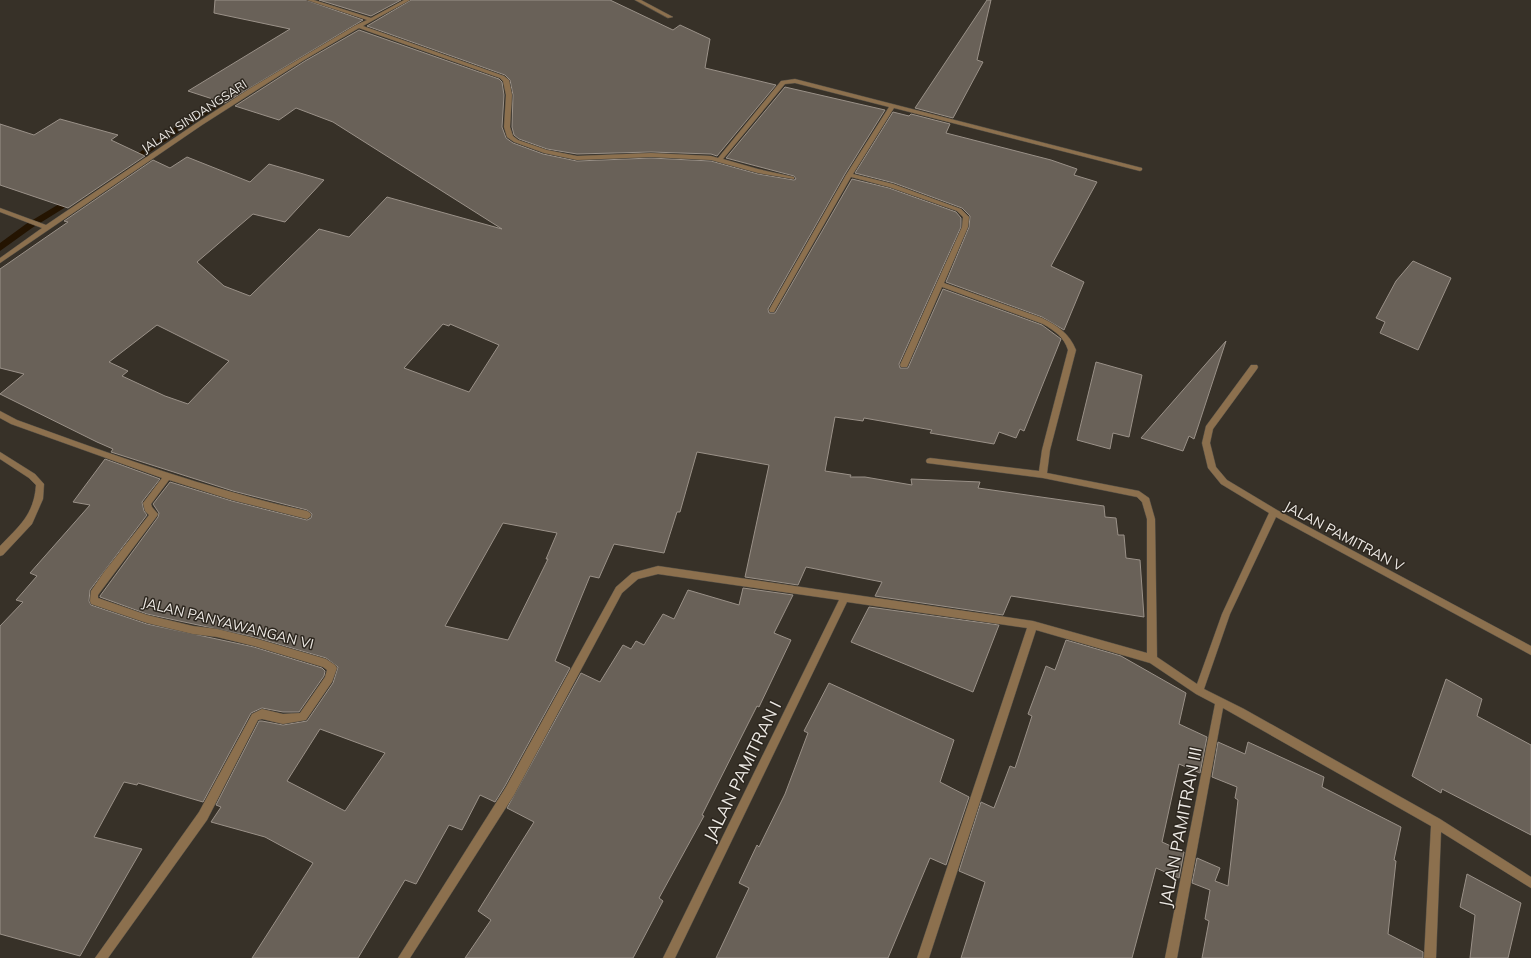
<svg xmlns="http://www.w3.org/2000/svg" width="1531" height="958" viewBox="0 0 1531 958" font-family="Mulish,sans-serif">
	<rect width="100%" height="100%" fill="#373128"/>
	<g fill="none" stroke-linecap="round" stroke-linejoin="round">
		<g fill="#241401" fill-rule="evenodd">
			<path d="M232,92H235L239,94L178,133L133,164L130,165L126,162L172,129Z"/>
			<path d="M74,195L78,198L77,200L32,228L0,251V243L26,224Z"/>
		</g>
	</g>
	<g fill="#696158" stroke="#9a9188" fill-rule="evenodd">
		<path d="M215,0H306L363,20L225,103L188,91L290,29L214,13Z"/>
		<path d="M319,0H401L371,16Z"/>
		<path d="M411,0H610L673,30L680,25L710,39L705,68L776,85L717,156L711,154L651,152L577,154L547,149L519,139L514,135L512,127L513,95L510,80L505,75L367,26Z"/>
		<path d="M987,0H991L977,60L983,62L953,118L915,108Z"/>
		<path d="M359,30L499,79L502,82L504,95L502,127L506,138L513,143L543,154L577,161L651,158L711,161L758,174L794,180L796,179L794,176L726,158L785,87L885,110L845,174L768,309L769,313H775L852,179L889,188L956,212L961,218V227L899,364L900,368H908L943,289L1042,325L1061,339L1024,431L1020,429L1016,438L999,432L994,444L930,433L932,430L864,418L863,421L835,417L825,471L851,475L850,477H865L912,485L911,479L980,482L978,488L1104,506L1105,517L1116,518L1118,535H1124L1126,558L1140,560L1144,617L1011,596L1003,615L875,596L882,582L806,567L798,585L745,577L769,465L697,452L680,512H677L664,553L614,544L599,578L590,576L555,661L570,668L505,786L495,802L480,795L462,830L449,825L416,884L405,880L358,958H252L313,863L265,837L211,822L221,807L216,805L259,721H262L283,725L307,721L333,683L338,667L326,658L254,637L147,614L100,597V596L158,517L159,513L153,504L170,482L232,501L307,520L311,518L312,514L307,510L233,491L111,452L113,449L97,442L0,394L24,374L0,368V269L68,222L64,221L153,160L170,168L187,157L250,182L269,164L324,180L285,222L253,214L197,262L224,286L250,296L319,229L349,237L387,197L502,229L333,122L296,108L279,120L235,106L305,61ZM443,324L449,326L450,324L499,345L469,392L404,368ZM157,325L229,361L188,404L165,396L122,376L128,371L109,362ZM503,523L557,533L546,559H548L508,640L445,626ZM320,729L385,753L345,811L287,781Z"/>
		<path d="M893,112L909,116L911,114L950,124L946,133L1051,160L1077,169L1074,175L1097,182L1051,266L1084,282L1064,330L1042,317L946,282L969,227L970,216L962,208L894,183L855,173Z"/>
		<path d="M60,119L118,135L111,140L145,156L68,208L0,185V124L34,135Z"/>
		<path d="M1413,261L1451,278L1418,350L1380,333L1385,322L1376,318L1396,281Z"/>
		<path d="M1226,341L1194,439L1189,436L1183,451L1141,438Z"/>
		<path d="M1096,362L1142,375L1129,437L1113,433L1110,449L1077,440Z"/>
		<path d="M105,459L160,479L142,502L144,511L147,515L90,590L89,601L91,605L147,624L254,647L322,668L325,671L324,676L299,712H283L262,708L251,713L203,802L138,783L137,785L124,782L94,837L142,849L80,956L0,934V626L23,602L16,600L37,576L30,573L90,505L73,502Z"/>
		<path d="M743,588L793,595L774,633L791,640L759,707L757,706L702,815L704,816L659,898L663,901L633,958H465L491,920L478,911L534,822L507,808L581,673L600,682L623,645L631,649L636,641L644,645L663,614L674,619L688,590L739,605Z"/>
		<path d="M869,607L999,625L973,692L851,642Z"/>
		<path d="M1066,640L1121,656L1186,693L1179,724L1207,737L1200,773L1179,764L1162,842L1184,852L1179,878L1156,868L1132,958H961L985,882L959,871L981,802L994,808L1010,766L1015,768L1032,716L1028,714L1046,666L1055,670Z"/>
		<path d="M1446,679L1482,699L1477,716L1531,745V835L1442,789L1441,793L1412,776Z"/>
		<path d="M829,683L954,740L940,782L969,797L946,865L930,858L888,958H716L749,888L739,883L757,845L759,847L785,794L808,733L804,731Z"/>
		<path d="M1218,742L1245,754L1248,742L1324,777L1322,787L1401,827L1394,860L1396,861L1388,934L1423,952V958H1202L1209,921L1205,919L1210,890L1192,883L1197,858L1220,868L1215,881L1228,886L1238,800L1235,798L1237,787L1212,777Z"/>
		<path d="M1467,874L1521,903L1508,958H1470L1475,915L1460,907Z"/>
	</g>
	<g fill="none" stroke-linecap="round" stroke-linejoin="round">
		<defs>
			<path id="service" d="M0,452L35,474L44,484L43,499L32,524L3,555L0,556V546C19,526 34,515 36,485L29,478L0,459Z"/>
			<g id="minor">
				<path d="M307,0H314L371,18L404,0H410L363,26L504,76L509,80L512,95L510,127L513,136L518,140L547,150L577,156L651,153L711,156L718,158L781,81L795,79L1142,168V170L1140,171L894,108L853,174L893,184L961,209L969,217L968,227L944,283L1042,318C1058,326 1069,333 1076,350L1050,450L1047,473L1139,491L1149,498L1155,519L1157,657L1197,684L1222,614L1269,513L1221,484L1208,468L1202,443L1206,426L1251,365H1257L1258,367L1257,369L1213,429L1210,443L1216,467L1227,480L1277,510L1531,646V655L1276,517L1230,614L1204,689L1244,709L1440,819L1531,877V888L1441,832L1436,958H1424L1431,826L1223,708L1177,958H1165L1215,704L1196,694L1150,663L1036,630L929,958H917L1027,628L847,602L675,958H663L839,600L658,574L638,579L622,593L514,795L410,958H398L506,787L616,587L632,573L658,566L1033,621L1147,653V519L1142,502L1137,497L1043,478L927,463L926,461L927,459L930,458L1039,471L1042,450L1068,350C1064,337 1055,331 1043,324L942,287L908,365L907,367H901L900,365L962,227L963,217L957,211L889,187L851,177L774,312H770L769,310L846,175L889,107L795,83L785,84L723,159L758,169L794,177V179L758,173L711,160L651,157L577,160L544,153L514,142L507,137L504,127L506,95L503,81L500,78L359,28L304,60L202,125L0,263V258L42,228L0,212V208L46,225L198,122L249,89L356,25L367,20Z"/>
				<path d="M635,0H641L673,17L668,18Z"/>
				<path d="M0,411L17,420C113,455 207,489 307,511L310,513L311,515L310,517L307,519L232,500L169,480L151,504L152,507L158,514L157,516L98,595V598L147,615L193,626L217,629L254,638L326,659L335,665L337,668L332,682L306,720L283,724L262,719L258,720L207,820L108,958H95L199,812L252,714L262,709L283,714L300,713L325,677L327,670L323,667L254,646L217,637L193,634L147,623L91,604L90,601L91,591L104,572L149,515L145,511L143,503L162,478L11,424L0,418Z"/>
			</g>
		</defs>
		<use href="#service" stroke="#544f46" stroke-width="1"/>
		<use href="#minor" stroke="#544f46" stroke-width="1"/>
		<use href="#service" fill="#8c704e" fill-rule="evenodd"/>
		<use href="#minor" fill="#8c704e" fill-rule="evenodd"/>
	</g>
	<g text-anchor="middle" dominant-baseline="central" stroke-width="3" stroke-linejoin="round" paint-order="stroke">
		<g font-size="12" fill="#eeeae5" stroke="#2d271f">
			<text transform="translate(194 116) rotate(-33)">JALAN SINDANGSARI</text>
		</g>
		<g font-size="14" fill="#eeeae5" stroke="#2d271f">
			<text transform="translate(1344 536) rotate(28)">JALAN PAMITRAN V</text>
			<text transform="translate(228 623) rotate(14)">JALAN PANYAWANGAN VI</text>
		</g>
		<g font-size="17" fill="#eeeae5" stroke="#2d271f">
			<text transform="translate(742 771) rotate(-64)">JALAN PAMITRAN I</text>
			<text transform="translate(1180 827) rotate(-79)">JALAN PAMITRAN III</text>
		</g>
	</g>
</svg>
